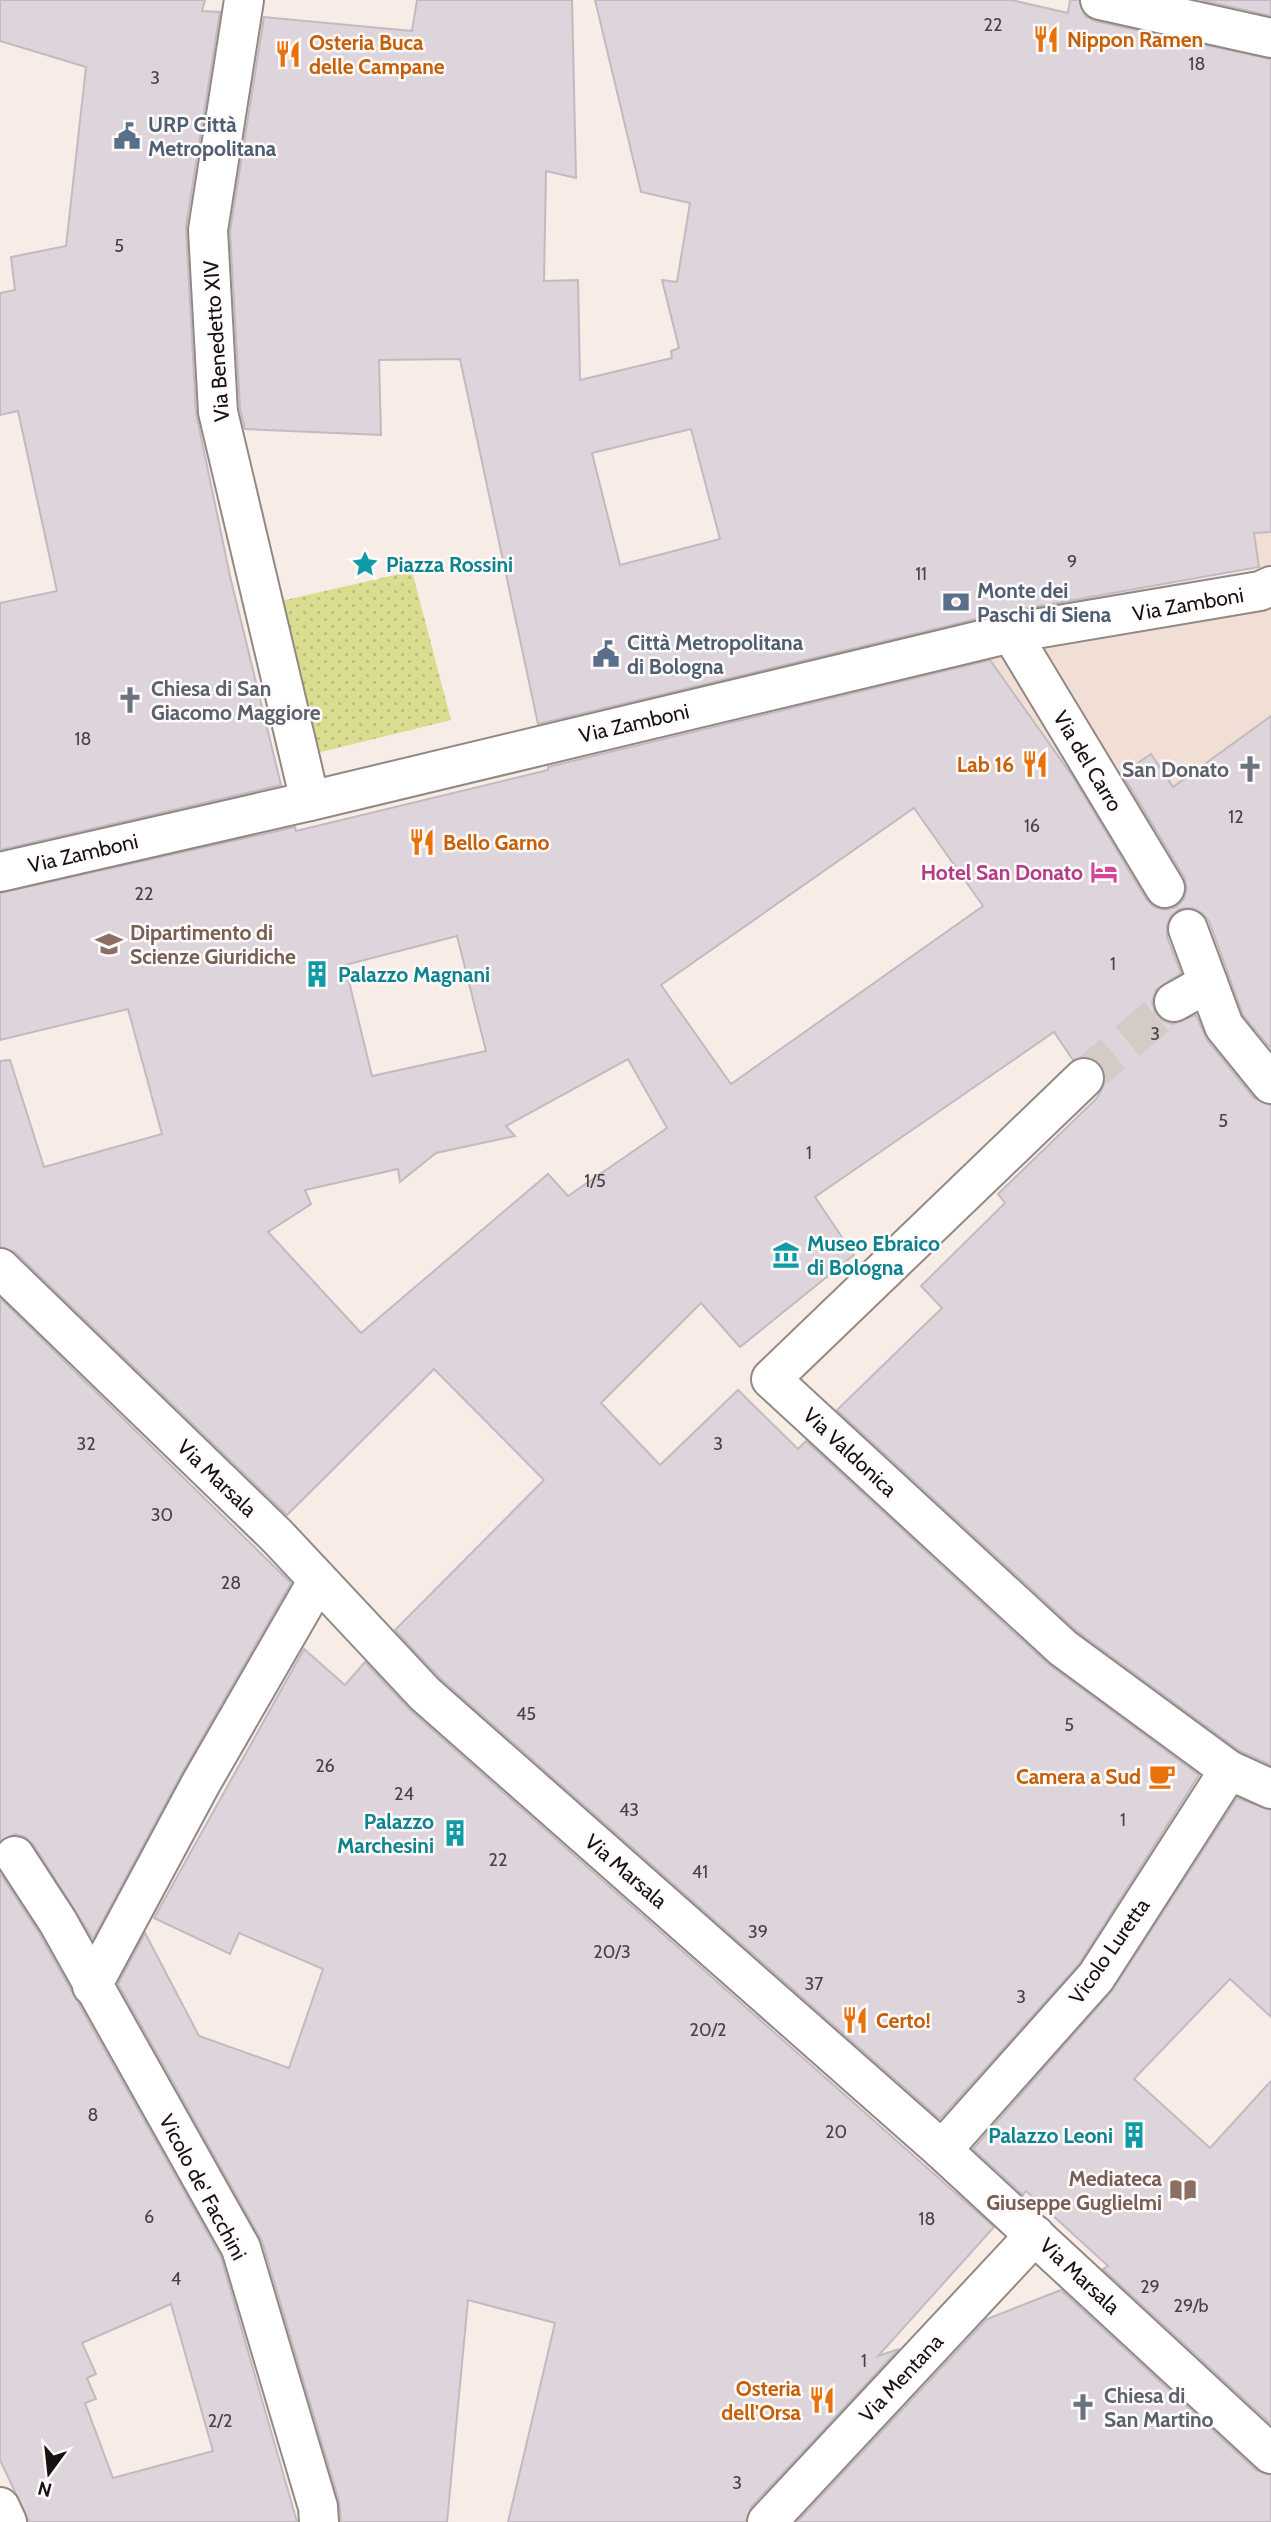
<svg xmlns="http://www.w3.org/2000/svg" width="1271" height="2522" viewBox="0 0 1271 2522" font-family="Cabin,sans-serif">
	<defs>
		<pattern id="grass-dots" width="8" height="8" patternUnits="userSpaceOnUse" patternTransform="scale(1.75)"><rect width="8" height="8" fill="#dadd8f"/><path d="M2 2h.1M6 6h.1" fill="none" stroke="#babd7a" stroke-width="1.8" stroke-linecap="round"/></pattern>
	</defs>
	<rect width="100%" height="100%" fill="#f7ece6"/>
	<path fill="#f1dfd5" d="M1271,425V716L1218,755L1191,865L1165,888L1082,948L899,680L987,656L974,624L1259,570L1255,540L1233,451Z"/>
	<path fill="url(#grass-dots)" d="M412,571L451,720L317,753L277,602Z"/>
	<g fill="#ded4db" stroke="#c3bac1" stroke-width="2" fill-rule="evenodd">
		<path d="M0,0H205L202,11L220,12L186,227L196,413L230,576L281,785L0,850V603L57,591L18,411L0,415V293L15,290L11,257L66,246L86,67L0,41Z"/>
		<path d="M417,0H572L576,178L546,171L544,281L578,280L580,380L672,358L671,351L679,348L662,280L677,282L690,203L641,192L595,0H1011L1068,13L1070,0H1079L1085,16L1095,21L1271,59V532L1254,533L1259,567L1006,612L538,724L460,359L379,360L381,435L245,429L240,409L230,231L264,17L412,31ZM691,429L720,539L620,565L592,453Z"/>
		<path d="M1201,0H1271V16Z"/>
		<path d="M990,660L1073,777L1146,899L1154,907L1165,910L1176,907L1184,899L1187,888L1184,877L1122,774L1151,754L1173,787L1271,716V1049L1243,1015L1209,921L1202,913L1192,908L1180,909L1171,916L1167,925V937L1181,973L1156,990L1152,1002L1155,1012L1162,1020L1173,1024L1196,1015L1207,1040L1254,1098L1271,1105V1765L1240,1751L1077,1631L837,1410L942,1308L921,1286L1005,1203L998,1194L1097,1098L1105,1083V1073L1100,1063L1089,1057L1073,1060L1054,1032L815,1197L854,1255L740,1347L701,1303L601,1403L660,1465L738,1390L798,1449L806,1441L1048,1664L1199,1775L1079,1964L940,2119L440,1678L395,1630L544,1480L434,1369L287,1515L15,1252L0,1247V1061L10,1060L44,1167L162,1134L128,1009L0,1040V893L295,827L296,831L548,770V767ZM914,808L983,906L731,1084L661,985ZM457,936L486,1051L372,1076L345,965ZM628,1059L667,1128L568,1196L548,1174L361,1333L268,1232L311,1204L305,1190L398,1169L400,1182L436,1153L515,1136L506,1126Z"/>
		<path d="M0,1298L291,1583L182,1773L93,1939L33,1844L25,1837L15,1834L0,1841Z"/>
		<path d="M304,1649L345,1685L365,1662L410,1710L994,2227L878,2356L899,2349L751,2507L746,2522H508L555,2323L468,2300L447,2522H341L339,2501L262,2241L118,1984L145,1933L199,2036L289,2068L323,1969L239,1933L230,1954L154,1918Z"/>
		<path d="M1237,1798L1271,1810V2017L1230,1979L1134,2079L1210,2148L1271,2081V2424L1103,2269L1108,2266L1026,2191L1023,2195L973,2149L1112,1991Z"/>
		<path d="M0,1873L39,1933L221,2257L297,2522H29L0,2460ZM171,2304L213,2451L113,2478L85,2403L96,2399L87,2378L96,2374L82,2343Z"/>
		<path d="M1061,2290L1256,2470L1271,2475V2522H797L987,2319Z"/>
	</g>
	<g fill="none" stroke-linecap="round" stroke-linejoin="round">
		<path stroke="#d5cbc6" stroke-width="38" stroke-dasharray="38 19" stroke-linecap="butt" d="M1084,1078L1174,1002"/>
		<defs>
			<g id="pedestrian">
				<path d="M1011,633L1165,888"/>
				<path d="M310,801L1011,633L1260,591L1271,586"/>
				<path d="M1188,929L1224,1026L1271,1084"/>
				<path d="M1174,1002L1208,983"/>
				<path d="M1084,1078L771,1379L1063,1648L1229,1770L1271,1789"/>
				<path d="M942,2150L1096,1977L1229,1770"/>
			</g>
			<g id="minor">
				<path d="M0,872L310,801L218,412L208,230L244,0"/>
				<path d="M0,1268L277,1536L425,1694L942,2150L1271,2454"/>
				<path d="M15,1856L58,1922L241,2248L318,2507L319,2522"/>
				<path d="M92,1986L201,1783L318,1580"/>
				<path d="M0,2507L7,2522"/>
				<path d="M767,2522L1035,2235"/>
			</g>
			<path id="tertiary" d="M1100,0L1271,38"/>
		</defs>
		<use href="#pedestrian" stroke="#928984" stroke-width="42"/>
		<use href="#minor" stroke="#928984" stroke-width="42"/>
		<use href="#tertiary" stroke="#928984" stroke-width="42"/>
		<use href="#pedestrian" stroke="#fff" stroke-width="38"/>
		<use href="#minor" stroke="#fff" stroke-width="38"/>
		<use href="#tertiary" stroke="#fff" stroke-width="38"/>
	</g>
	<defs>
		<symbol id="restaurant-bare" viewBox="-9 -9 18 18"><path d="M-5-6h1v4h1v-4h1v4h1v-4h1v5L-1.5 .5V6h-2V.5L-5-1ZM5-6V6H3V1.5H1.5Q1.5-4 5-6Z" fill="#e8710a" stroke="#fefbfa" stroke-width="2.5" paint-order="stroke"/></symbol>
		<symbol id="civic-bare" viewBox="-9 -9 18 18"><path d="M-.6-6.5H3V-4.5H.6V-3L4-1V1h2V6H-6V1h2V-1L-.6-3ZM-1.2 2.5V6h2.4V2.5Z" fill="#5c6f8a" stroke="#fefbfa" stroke-width="2.5" paint-order="stroke"/></symbol>
		<symbol id="sight-bare" viewBox="-9 -9 18 18"><path d="M0-6L1.8-2.2L6-1.7L2.9 1.2L3.7 5.4L0 3.3L-3.7 5.4L-2.9 1.2L-6-1.7L-1.8-2.2Z" fill="#0f9aa8" stroke="#fefbfa" stroke-width="2.5" paint-order="stroke"/></symbol>
		<symbol id="bank-bare" viewBox="-9 -9 18 18"><path d="M-6-4H6V4H-6ZM0-2.3a2.3 2.3 0 1 0 0 4.6a2.3 2.3 0 1 0 0-4.6Z" fill="#5c6f8a" stroke="#fefbfa" stroke-width="2.5" paint-order="stroke"/></symbol>
		<symbol id="church-bare" viewBox="-9 -9 18 18"><path d="M-1.2-6h2.4v3.5h3.3v2.4h-3.3V6h-2.4V-.1h-3.3v-2.4h3.3Z" fill="#6b7280" stroke="#fefbfa" stroke-width="2.5" paint-order="stroke"/></symbol>
		<symbol id="hotel-bare" viewBox="-9 -9 18 18"><path d="M-6-4.5h1.5V1H6V5H4.5V3h-9V5H-6ZM-4 0a1.8 1.8 0 1 1 3.6 0ZM.5 0V-2.5h3Q6-2.5 6 0Z" fill="#d1479c" stroke="#fefbfa" stroke-width="2.5" paint-order="stroke"/></symbol>
		<symbol id="university-bare" viewBox="-9 -9 18 18"><path d="M0-5L7-2L0 1L-7-2ZM-4 1L0 2.5L4 1V4Q0 6-4 4Z" fill="#8d6e63" stroke="#fefbfa" stroke-width="2.5" paint-order="stroke"/></symbol>
		<symbol id="building-bare" viewBox="-9 -9 18 18"><path d="M-4-6H4V6H1V3H-1V6H-4ZM-2.5-4.3h1.7v1.8h-1.7ZM.8-4.3h1.7v1.8H.8ZM-2.5-1h1.7V.8h-1.7ZM.8-1h1.7V.8H.8Z" fill="#0f9aa8" stroke="#fefbfa" stroke-width="2.5" paint-order="stroke"/></symbol>
		<symbol id="museum-bare" viewBox="-9 -9 18 18"><path d="M0-6L6-3V-2H-6V-3ZM-5-1h2V3h-2ZM-1-1h2V3h-2ZM3-1h2V3H3ZM-6 4H6V6H-6Z" fill="#0f9aa8" stroke="#fefbfa" stroke-width="2.5" paint-order="stroke"/></symbol>
		<symbol id="cafe-bare" viewBox="-9 -9 18 18"><path d="M-5.5-4.5H6V0H3Q3 3.5 0 3.5H-2.5Q-5.5 3.5-5.5 0ZM3-3.2v2h1.7v-2ZM-6 4.5H4V6H-6Z" fill="#e8710a" stroke="#fefbfa" stroke-width="2.5" paint-order="stroke"/></symbol>
		<symbol id="library-bare" viewBox="-9 -9 18 18"><path d="M-6-4Q-3-5.5-.7-3.5V5Q-3 3-6 4ZM6-4Q3-5.5 .7-3.5V5Q3 3 6 4Z" fill="#8d6e63" stroke="#fefbfa" stroke-width="2.5" paint-order="stroke"/></symbol>
	</defs>
	<g fill-rule="evenodd">
		<use href="#restaurant-bare" x="1027" y="20" width="38" height="38"/>
		<use href="#restaurant-bare" x="269" y="35" width="38" height="38"/>
		<use href="#civic-bare" x="108" y="117" width="38" height="38"/>
		<use href="#sight-bare" x="346" y="545" width="38" height="38"/>
		<use href="#bank-bare" x="937" y="583" width="38" height="38"/>
		<use href="#civic-bare" x="587" y="635" width="38" height="38"/>
		<use href="#church-bare" x="111" y="681" width="38" height="38"/>
		<use href="#restaurant-bare" x="1016" y="745" width="38" height="38"/>
		<use href="#church-bare" x="1231" y="750" width="38" height="38"/>
		<use href="#restaurant-bare" x="403" y="823" width="38" height="38"/>
		<use href="#hotel-bare" x="1085" y="853" width="38" height="38"/>
		<use href="#university-bare" x="90" y="925" width="38" height="38"/>
		<use href="#building-bare" x="298" y="955" width="38" height="38"/>
		<use href="#museum-bare" x="767" y="1236" width="38" height="38"/>
		<use href="#cafe-bare" x="1143" y="1757" width="38" height="38"/>
		<use href="#building-bare" x="436" y="1814" width="38" height="38"/>
		<use href="#restaurant-bare" x="836" y="2001" width="38" height="38"/>
		<use href="#building-bare" x="1115" y="2116" width="38" height="38"/>
		<use href="#library-bare" x="1164" y="2171" width="38" height="38"/>
		<use href="#restaurant-bare" x="803" y="2381" width="38" height="38"/>
		<use href="#church-bare" x="1064" y="2388" width="38" height="38"/>
	</g>
	<g text-anchor="middle" dominant-baseline="central" stroke-width="5" stroke-linejoin="round" paint-order="stroke">
		<g font-size="18" fill="#484244">
			<text x="993" y="25">22</text>
			<text x="1197" y="64">18</text>
			<text x="155" y="78">3</text>
			<text x="119" y="246">5</text>
			<text x="1072" y="562">9</text>
			<text x="921" y="574">11</text>
			<text x="83" y="739">18</text>
			<text x="1236" y="817">12</text>
			<text x="1032" y="826">16</text>
			<text x="144" y="894">22</text>
			<text x="1113" y="964">1</text>
			<text x="1155" y="1034">3</text>
			<text x="1223" y="1121">5</text>
			<text x="809" y="1153">1</text>
			<text x="595" y="1181">1/5</text>
			<text x="86" y="1444">32</text>
			<text x="718" y="1444">3</text>
			<text x="162" y="1515">30</text>
			<text x="231" y="1583">28</text>
			<text x="526" y="1714">45</text>
			<text x="1069" y="1725">5</text>
			<text x="325" y="1766">26</text>
			<text x="404" y="1794">24</text>
			<text x="629" y="1810">43</text>
			<text x="1123" y="1820">1</text>
			<text x="498" y="1860">22</text>
			<text x="700" y="1872">41</text>
			<text x="758" y="1932">39</text>
			<text x="612" y="1952">20/3</text>
			<text x="814" y="1984">37</text>
			<text x="1021" y="1997">3</text>
			<text x="708" y="2030">20/2</text>
			<text x="93" y="2115">8</text>
			<text x="836" y="2132">20</text>
			<text x="149" y="2217">6</text>
			<text x="927" y="2219">18</text>
			<text x="176" y="2279">4</text>
			<text x="1150" y="2287">29</text>
			<text x="1191" y="2306">29/b</text>
			<text x="864" y="2361">1</text>
			<text x="220" y="2421">2/2</text>
			<text x="737" y="2483">3</text>
		</g>
		<g font-size="21" font-weight="bold" fill="#c56008" stroke="#fefbfa" text-anchor="start">
			<text x="1067" y="39">Nippon Ramen</text>
			<text x="309" y="42">Osteria Buca<tspan x="309" dy="24">delle Campane</tspan></text>
			<text x="1014" y="764" text-anchor="end">Lab 16</text>
			<text x="443" y="842">Bello Garno</text>
			<text x="1141" y="1776" text-anchor="end">Camera a Sud</text>
			<text x="876" y="2020">Certo!</text>
			<text x="801" y="2388" text-anchor="end">Osteria<tspan x="801" dy="24">dell'Orsa</tspan></text>
		</g>
		<g font-size="21" font-weight="bold" fill="#4e5e75" stroke="#fefbfa" text-anchor="start">
			<text x="148" y="124">URP Città<tspan x="148" dy="24">Metropolitana</tspan></text>
			<text x="977" y="590">Monte dei<tspan x="977" dy="24">Paschi di Siena</tspan></text>
			<text x="627" y="642">Città Metropolitana<tspan x="627" dy="24">di Bologna</tspan></text>
		</g>
		<g font-size="21" fill="#161211" stroke="#fefbfa">
			<text transform="translate(216 341) rotate(-94)">Via Benedetto XIV</text>
			<text transform="translate(1188 604) rotate(-10)">Via Zamboni</text>
			<text transform="translate(634 723) rotate(-13)">Via Zamboni</text>
			<text transform="translate(1088 761) rotate(59)">Via del Carro</text>
			<text transform="translate(83 853) rotate(-13)">Via Zamboni</text>
			<text transform="translate(850 1452) rotate(43)">Via Valdonica</text>
			<text transform="translate(217 1478) rotate(44)">Via Marsala</text>
			<text transform="translate(626 1871) rotate(41)">Via Marsala</text>
			<text transform="translate(1109 1951) rotate(-55)">Vicolo Luretta</text>
			<text transform="translate(203 2187) rotate(62)">Vicolo de' Facchini</text>
			<text transform="translate(1080 2276) rotate(43)">Via Marsala</text>
			<text transform="translate(901 2378) rotate(-47)">Via Mentana</text>
		</g>
		<g font-size="21" font-weight="bold" fill="#0d838f" stroke="#fefbfa" text-anchor="start">
			<text x="386" y="564">Piazza Rossini</text>
			<text x="338" y="974">Palazzo Magnani</text>
			<text x="807" y="1243">Museo Ebraico<tspan x="807" dy="24">di Bologna</tspan></text>
			<text x="434" y="1821" text-anchor="end">Palazzo<tspan x="434" dy="24">Marchesini</tspan></text>
			<text x="1113" y="2135" text-anchor="end">Palazzo Leoni</text>
		</g>
		<g font-size="21" font-weight="bold" fill="#5b616d" stroke="#fefbfa" text-anchor="start">
			<text x="151" y="688">Chiesa di San<tspan x="151" dy="24">Giacomo Maggiore</tspan></text>
			<text x="1229" y="769" text-anchor="end">San Donato</text>
			<text x="1104" y="2395">Chiesa di<tspan x="1104" dy="24">San Martino</tspan></text>
		</g>
		<g font-size="21" font-weight="bold" fill="#b23c85" stroke="#fefbfa" text-anchor="end">
			<text x="1083" y="872">Hotel San Donato</text>
		</g>
		<g font-size="21" font-weight="bold" fill="#785e54" stroke="#fefbfa" text-anchor="start">
			<text x="130" y="932">Dipartimento di<tspan x="130" dy="24">Scienze Giuridiche</tspan></text>
			<text x="1162" y="2178" text-anchor="end">Mediateca<tspan x="1162" dy="24">Giuseppe Guglielmi</tspan></text>
		</g>
	</g>
	<g transform="translate(49 2473) rotate(195)" stroke="#fefbfa" stroke-width="5" paint-order="stroke">
	<path d="M0-5L12 26L0 18L-12 26Z" fill="#161211"/>
	<text y="-10" font-size="19" font-weight="bold" text-anchor="middle" fill="#161211">N</text>
	</g>
</svg>
